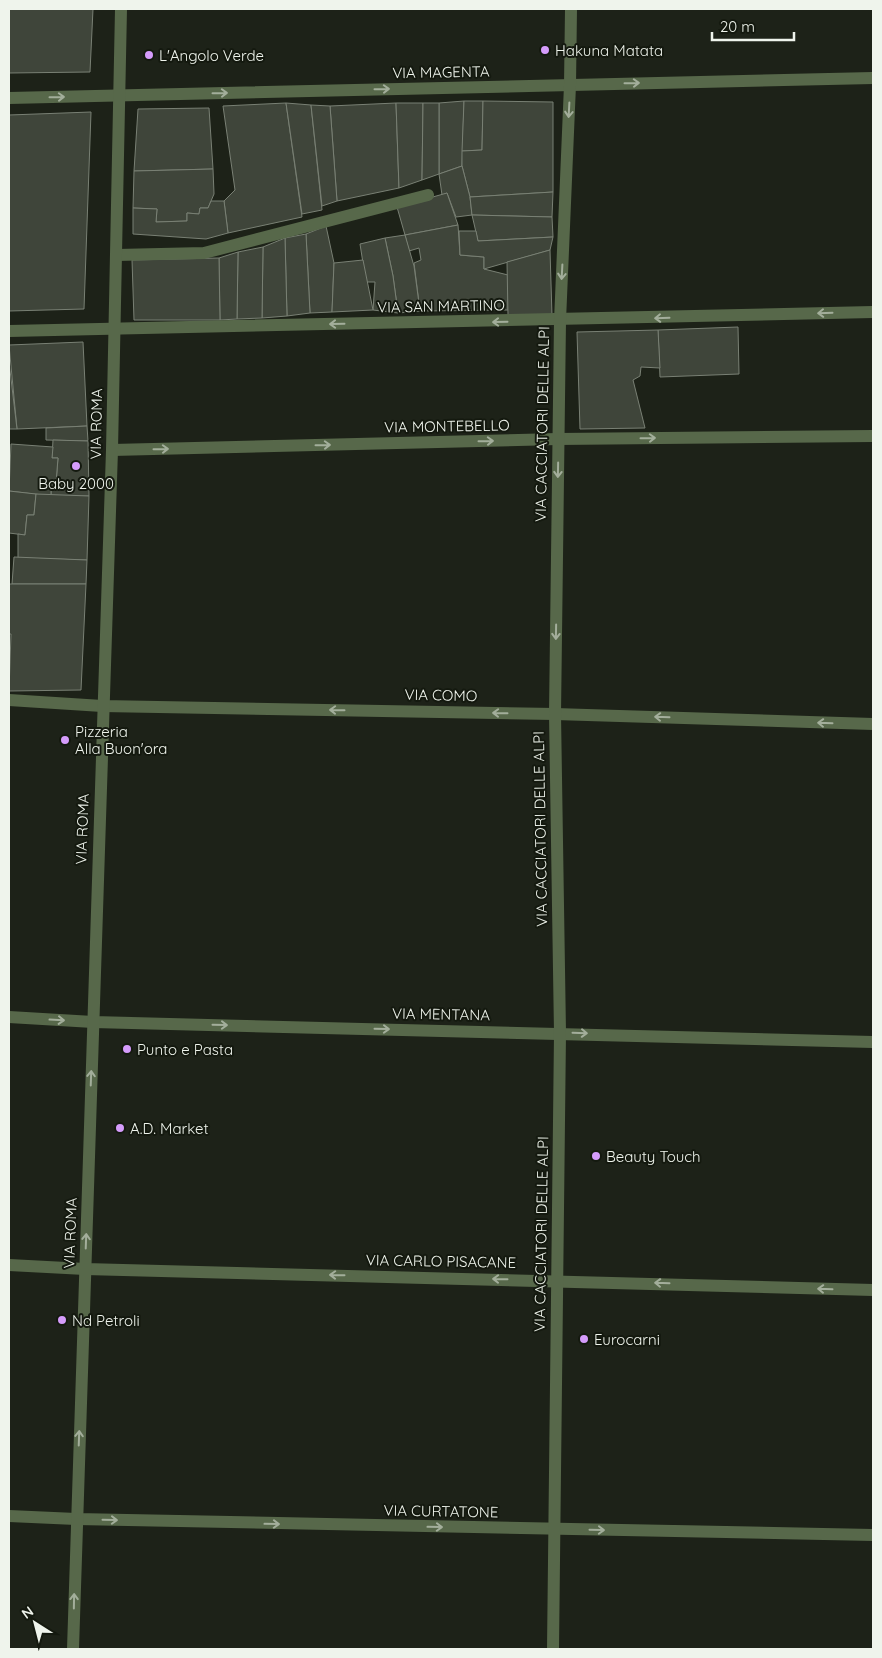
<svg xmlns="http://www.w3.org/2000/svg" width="882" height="1658" viewBox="0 0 882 1658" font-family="Quicksand,sans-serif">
	<rect width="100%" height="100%" fill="#1d2218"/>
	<g fill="#3f453a" stroke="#798074">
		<path d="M9,9H93L90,72L9,73Z"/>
		<path d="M464,101L462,166L439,174V103Z"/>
		<path d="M464,101H483L482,150L462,151Z"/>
		<path d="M483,101L553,102V192L470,197L462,166V151L482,150Z"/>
		<path d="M286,103L302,217L228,233L224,201L235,190L223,106Z"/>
		<path d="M286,103L311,105L322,210L302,214Z"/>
		<path d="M396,103L399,188L337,201L330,106Z"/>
		<path d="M396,103H423L422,180L399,188Z"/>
		<path d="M423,103H439V174L422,180Z"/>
		<path d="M311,105L330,106L337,201L322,206Z"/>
		<path d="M209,108L213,169L134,171L138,109Z"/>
		<path d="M91,112L84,309L9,311V115Z"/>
		<path d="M462,166L470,197L472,215L456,217L447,193L442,195L439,174Z"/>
		<path d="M213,169L214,194L208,208H200L199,214L187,213V221L156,222L157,209L133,208L134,171Z"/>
		<path d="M553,192L552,217L472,215L470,197Z"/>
		<path d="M447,193L458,225L405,235L397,207Z"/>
		<path d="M211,201H224L228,233L206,239L133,234V208L157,209L156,222L187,221V213L199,214L200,208H208Z"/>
		<path d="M472,215L552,217L553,237L478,241Z"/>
		<path d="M458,225L460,255L484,257V269L508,275V310L420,311L414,263L421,260L419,248L409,251L405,235Z"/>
		<path d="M326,226L334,263L332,312L310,313L306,234Z"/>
		<path d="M459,231H476L478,241L553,237L550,250L484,269V257L460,255Z"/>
		<path d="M306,234L310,313L287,316L285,238Z"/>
		<path d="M405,235L414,266L420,311L398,313L393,276L385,238Z"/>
		<path d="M285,238L287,316L262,318L263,247Z"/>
		<path d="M385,238L393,276L398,313L373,310L375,282H366L360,244Z"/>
		<path d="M263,247L262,318L237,319L238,252Z"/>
		<path d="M550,250L552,316L508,315L507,262Z"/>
		<path d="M238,252L237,319L220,320L219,258Z"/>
		<path d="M219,258L220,320H134L132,260Z"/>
		<path d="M363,260L373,310L332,312L334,263Z"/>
		<path d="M738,327L739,374L660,377L658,330Z"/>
		<path d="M658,330L660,368L641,367L640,376L633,380L645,428L580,429L577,332Z"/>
		<path d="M83,342L87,426L17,429L9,345Z"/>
		<path d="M9,362L17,429H9Z"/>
		<path d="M87,426L88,441L46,440V428Z"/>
		<path d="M53,440L88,441L89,496H51V483H56L58,458H52Z"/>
		<path d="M11,444L53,447L52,458H58L56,483H51V496L9,491Z"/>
		<path d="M9,491L36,494L34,515H27L25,535L9,533Z"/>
		<path d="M36,494L89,496L87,560L18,558V534L25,535L27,515H34Z"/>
		<path d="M14,557L87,560L86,584H12Z"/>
		<path d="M9,584H86L81,690L9,691L11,634H9Z"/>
	</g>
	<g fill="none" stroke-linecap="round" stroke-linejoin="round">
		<g stroke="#57684a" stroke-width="12">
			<path d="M117,255L204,253L428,195"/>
			<path d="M9,331L873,312"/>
			<path d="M112,450L558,439L873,436"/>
			<path d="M9,700L102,706L555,714L873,724"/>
			<path d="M9,1516L76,1519L873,1535"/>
		</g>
		<g stroke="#57684a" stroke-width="12">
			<path d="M9,98L873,78"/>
			<path d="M9,1017L93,1022L873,1042"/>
			<path d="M9,1265L85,1269L873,1290"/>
			<path d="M73,1649L112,450L121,9"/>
			<path d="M553,1649L560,1033L555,714L560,321L570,85L571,9"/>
		</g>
	</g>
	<defs><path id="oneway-shaft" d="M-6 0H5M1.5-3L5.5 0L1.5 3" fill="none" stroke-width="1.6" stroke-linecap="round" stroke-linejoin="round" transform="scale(1.25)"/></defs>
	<g stroke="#a3ae9b">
		<use href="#oneway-shaft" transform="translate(632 83) rotate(-1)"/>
		<use href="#oneway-shaft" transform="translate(382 89) rotate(-1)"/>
		<use href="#oneway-shaft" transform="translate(220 93) rotate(-1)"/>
		<use href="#oneway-shaft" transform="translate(57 97) rotate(-1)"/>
		<use href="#oneway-shaft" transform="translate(569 110) rotate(93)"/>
		<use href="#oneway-shaft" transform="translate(562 272) rotate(93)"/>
		<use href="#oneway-shaft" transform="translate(825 313) rotate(178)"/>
		<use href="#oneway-shaft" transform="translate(662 318) rotate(178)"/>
		<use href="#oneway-shaft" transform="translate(500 322) rotate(179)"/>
		<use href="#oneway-shaft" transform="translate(337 324) rotate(179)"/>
		<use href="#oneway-shaft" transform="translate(648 438) rotate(-1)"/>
		<use href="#oneway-shaft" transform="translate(486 441) rotate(-1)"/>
		<use href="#oneway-shaft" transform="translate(323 445) rotate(-1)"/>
		<use href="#oneway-shaft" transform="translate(161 449) rotate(-1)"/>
		<use href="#oneway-shaft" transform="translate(558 470) rotate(91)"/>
		<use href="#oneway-shaft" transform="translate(556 632) rotate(91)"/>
		<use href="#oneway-shaft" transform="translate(337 710) rotate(-179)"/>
		<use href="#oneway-shaft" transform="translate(500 713) rotate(-179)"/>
		<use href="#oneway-shaft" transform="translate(662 717) rotate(-178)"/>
		<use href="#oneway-shaft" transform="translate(825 723) rotate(-178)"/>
		<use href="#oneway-shaft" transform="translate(57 1020) rotate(3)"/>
		<use href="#oneway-shaft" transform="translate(220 1025) rotate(1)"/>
		<use href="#oneway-shaft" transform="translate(382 1029) rotate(1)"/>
		<use href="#oneway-shaft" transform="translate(580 1033) rotate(2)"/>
		<use href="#oneway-shaft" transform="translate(91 1078) rotate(-88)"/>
		<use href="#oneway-shaft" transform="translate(86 1241) rotate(-88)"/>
		<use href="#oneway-shaft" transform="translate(337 1275) rotate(-179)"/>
		<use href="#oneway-shaft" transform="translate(500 1279) rotate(-179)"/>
		<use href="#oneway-shaft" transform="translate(662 1283) rotate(-178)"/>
		<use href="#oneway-shaft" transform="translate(825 1289) rotate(-178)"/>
		<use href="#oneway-shaft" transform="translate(79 1438) rotate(-88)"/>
		<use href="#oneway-shaft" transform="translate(110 1520) rotate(1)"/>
		<use href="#oneway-shaft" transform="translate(272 1524) rotate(1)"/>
		<use href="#oneway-shaft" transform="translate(435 1527) rotate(1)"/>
		<use href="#oneway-shaft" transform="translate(597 1530) rotate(1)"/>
		<use href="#oneway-shaft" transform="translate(74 1601) rotate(-89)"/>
	</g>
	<g fill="#d59cfb" stroke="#14190f" stroke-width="2">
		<circle cx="545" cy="50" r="5"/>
		<circle cx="149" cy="55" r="5"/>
		<circle cx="76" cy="466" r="5"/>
		<circle cx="65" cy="740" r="5"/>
		<circle cx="127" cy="1049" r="5"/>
		<circle cx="120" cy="1128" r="5"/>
		<circle cx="596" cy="1156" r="5"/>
		<circle cx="62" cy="1320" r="5"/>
		<circle cx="584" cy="1339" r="5"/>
	</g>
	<g text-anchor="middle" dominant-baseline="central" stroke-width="4" stroke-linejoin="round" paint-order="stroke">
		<g font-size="15" fill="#eff4ec" stroke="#14190f" text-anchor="start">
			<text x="555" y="50">Hakuna Matata</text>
			<text x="159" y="55">L'Angolo Verde</text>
			<text x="76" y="483" text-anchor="middle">Baby 2000</text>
			<text x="75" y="731">Pizzeria<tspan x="75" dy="17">Alla Buon'ora</tspan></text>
			<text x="137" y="1049">Punto e Pasta</text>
			<text x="130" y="1128">A.D. Market</text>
			<text x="606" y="1156">Beauty Touch</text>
			<text x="72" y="1320">Nd Petroli</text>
			<text x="594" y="1339">Eurocarni</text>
		</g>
		<g font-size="15" fill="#eff4ec" stroke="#14190f">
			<text transform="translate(441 72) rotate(-1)">VIA MAGENTA</text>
			<text transform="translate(441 306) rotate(-1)">VIA SAN MARTINO</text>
			<text transform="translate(96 424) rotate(-89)">VIA ROMA</text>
			<text transform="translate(542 424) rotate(-89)">VIA CACCIATORI DELLE ALPI</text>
			<text transform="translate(447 426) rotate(-1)">VIA MONTEBELLO</text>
			<text transform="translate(441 695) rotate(1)">VIA COMO</text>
			<text transform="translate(82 829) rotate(-88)">VIA ROMA</text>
			<text transform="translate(540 829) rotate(-91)">VIA CACCIATORI DELLE ALPI</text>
			<text transform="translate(441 1014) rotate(1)">VIA MENTANA</text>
			<text transform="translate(70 1233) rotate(-88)">VIA ROMA</text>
			<text transform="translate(541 1234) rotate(-89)">VIA CACCIATORI DELLE ALPI</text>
			<text transform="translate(441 1261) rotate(1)">VIA CARLO PISACANE</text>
			<text transform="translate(441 1511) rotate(1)">VIA CURTATONE</text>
		</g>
	</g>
	<rect width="882" height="1658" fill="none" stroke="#eff4ec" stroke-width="20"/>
	<g transform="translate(35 1623) rotate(324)" stroke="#14190f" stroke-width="4" paint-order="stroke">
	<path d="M0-4L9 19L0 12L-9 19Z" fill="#eff4ec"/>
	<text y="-8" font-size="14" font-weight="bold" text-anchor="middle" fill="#eff4ec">N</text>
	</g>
	<path d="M712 32v8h82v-8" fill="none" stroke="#eff4ec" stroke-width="2.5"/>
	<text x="720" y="32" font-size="15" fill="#eff4ec" stroke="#14190f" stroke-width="4" paint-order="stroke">20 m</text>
</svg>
